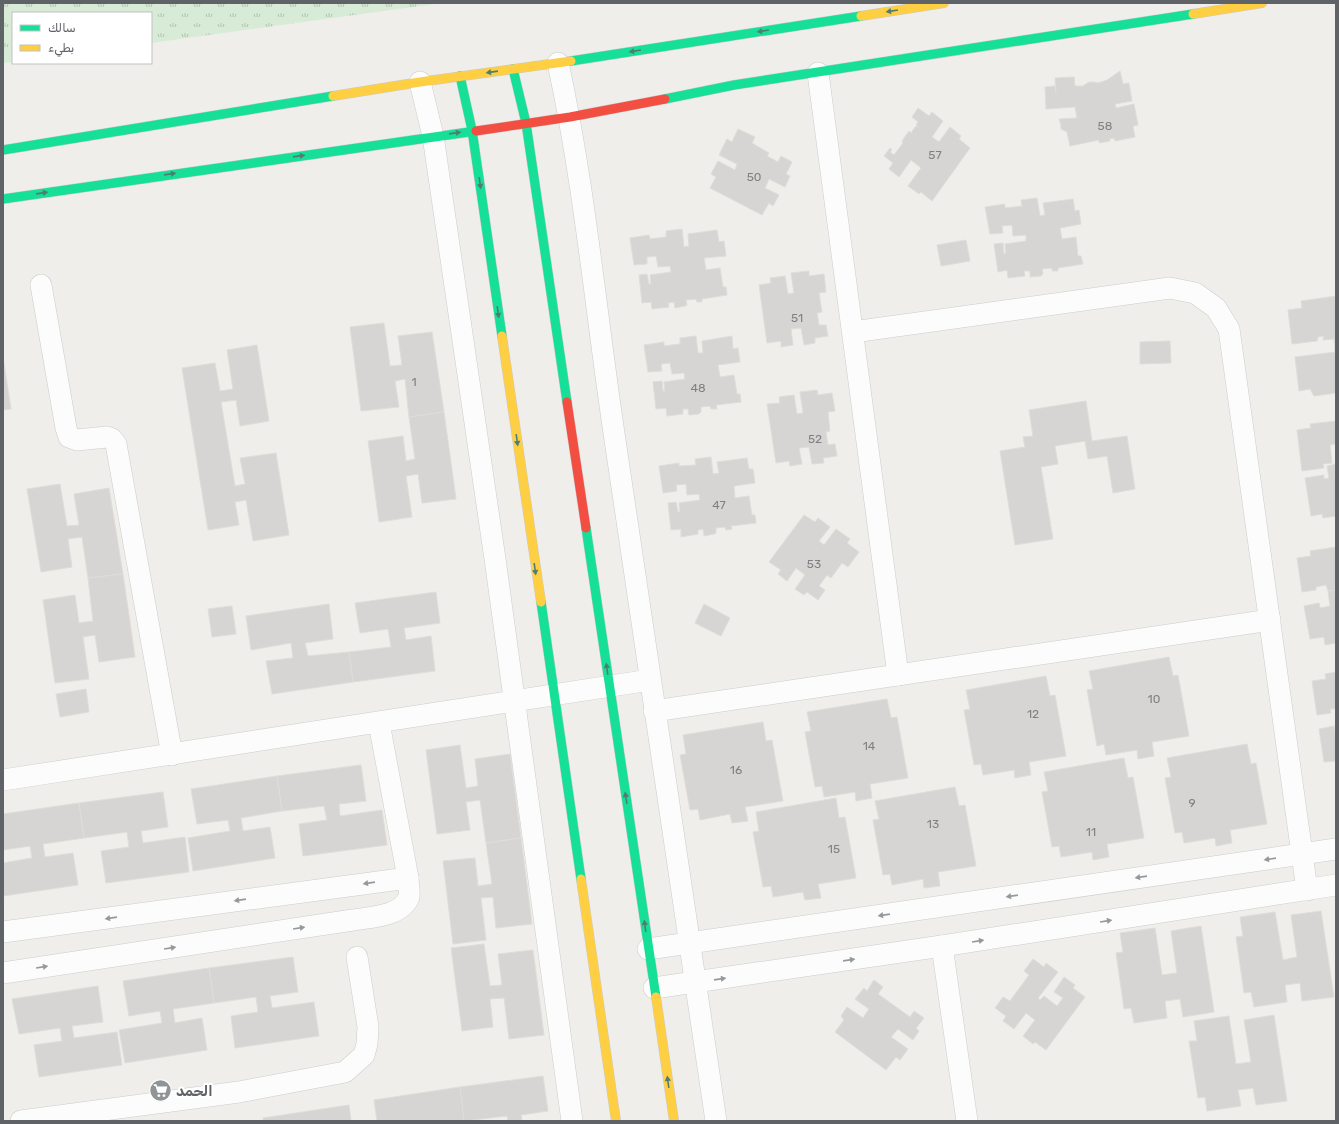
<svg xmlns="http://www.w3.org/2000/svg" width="1339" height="1124" viewBox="0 0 1339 1124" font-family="Rubik,'Noto Naskh Arabic',sans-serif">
	<defs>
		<pattern id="grass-tufts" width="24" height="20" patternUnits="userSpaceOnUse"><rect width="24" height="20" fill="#d8ebd6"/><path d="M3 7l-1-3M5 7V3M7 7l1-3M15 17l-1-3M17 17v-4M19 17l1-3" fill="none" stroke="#b2c2b1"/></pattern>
	</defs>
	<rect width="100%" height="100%" fill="#efeeea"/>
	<path fill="url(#grass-tufts)" d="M3,3H442L151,43V13H13V62L3,63Z"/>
	<g fill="#d6d5d3" stroke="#deddd9">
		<path d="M1120,71L1123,84L1129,83L1132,101L1115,104L1116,108L1134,104L1138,125L1133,126L1135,137L1115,141L1114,138L1109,139L1110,141L1099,143V140L1070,146L1067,132L1061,129V125L1059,119L1077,118L1075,107L1046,109L1045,87L1055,86L1056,93L1055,78L1074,77L1075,86H1083L1089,82H1094L1098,83L1107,80Z"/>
		<path d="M918,108L929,116L932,112L943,121L932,137L939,142L950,127L961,136L959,139L970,148L932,201L921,192L919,194L908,186L921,168L911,160L899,177L889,169L893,163L884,156L890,148L892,150L890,152L894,155L903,143L902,141L909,131L911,133L915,127L918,126L916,125L918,122L912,117Z"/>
		<path d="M738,129L755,137L752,143L769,153L767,156L778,162L781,156L792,162L786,174L790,176L785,187L769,179L765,188L779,195L773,206L769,203L762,215L710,188L716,177L711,174L718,161L735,170L737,164L719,155L727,139L732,142Z"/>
		<path d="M1037,198L1040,216L1045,215L1043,203L1073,199L1075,211L1079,210L1081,224L1060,228L1062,239L1076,237L1078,256H1081L1083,264L1058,268V271H1052V268L1042,269L1043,274L1041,276L1030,277V271H1024L1025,276L1008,278L1007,270L998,272L994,244L1003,243L1004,254L1006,253L1005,244L1026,241V235L1013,236L1012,225L1002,226L1003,233L990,234L985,207L1005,204V208L1022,206L1021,200Z"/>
		<path d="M682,229L684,247L689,246L688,234L717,230L719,242L724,241L726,256L704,258L706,270L720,268L723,287H726L727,295L702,299V302H697L696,299L686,300L687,305L685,306L675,308L674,302L668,303L669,307L652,309L651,302L642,303L639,275L647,274L649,284H651L650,275L671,272L670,266L658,267L656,256L647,257V264L634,265L630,238L649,235L650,239L666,237V231Z"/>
		<path d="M966,240L970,261L941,266L937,245Z"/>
		<path d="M809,271V276L824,274L826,292L819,293L822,312L817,313L819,325H826L828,336L815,338V343L804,345L801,328L791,329L793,345L781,347V341L767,343L759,285L771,283L770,278L785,276L788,294L794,293L791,273Z"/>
		<path d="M1336,296V393L1314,396L1310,389L1299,391L1295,357L1335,352L1334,339L1323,340L1324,336L1318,337L1317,341L1292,344L1288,310L1302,308L1301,301Z"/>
		<path d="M384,323L390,366L402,365L398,336L432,332L444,412L409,417L405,379L395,381L399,407L361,411L350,327Z"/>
		<path d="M696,336L698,353H703L702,341L732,336L733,349L738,348L740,362L718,365L720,377L734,375L737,394H740L741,402L716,405L717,409H711L710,406L701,407V412L699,414L689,415L688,409H683V414L667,416L666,408L656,409L653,382L662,381L663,391H665L664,382L685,379L684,373L672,374L670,363L661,364L662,371L648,372L644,345L664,342V346L680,344V338Z"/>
		<path d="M1170,341L1171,363L1140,364V342Z"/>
		<path d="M257,345L269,421L240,426L236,400L221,402L235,486L245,484L240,458L276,453L289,535L253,541L246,500L235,502L239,525L208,530L182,368L215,363L220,391L233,389L227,350Z"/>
		<path d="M3,357L11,409L3,410Z"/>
		<path d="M817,390L818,395L832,393L835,411L828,412L830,431L826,432L828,445L835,444L837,456L823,458L824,463L812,464L809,447L799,448L802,464L790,466L789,461L776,463L767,404L780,403L779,397L794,395L797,414L803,413L800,392Z"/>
		<path d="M1086,401L1092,441L1127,436L1135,489L1113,493L1107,456L1088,459L1085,441L1055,446L1058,464L1041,467L1053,539L1015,545L1000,451L1025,447L1023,437L1033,436L1029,410Z"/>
		<path d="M444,412L456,499L422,503L418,474L406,476L412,517L379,522L368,441L403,436L406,461L415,459L409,417Z"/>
		<path d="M1336,421V444L1330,445L1332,463L1323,464L1324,468L1302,471L1297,430L1311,428L1310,424Z"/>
		<path d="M711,457L713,474L719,473L717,462L747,458L749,469H753L755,483L734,486L735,498L749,496L752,515H755L756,523L731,526L732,529L726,530L725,527L716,528V533L714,534L704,536L703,529L698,530V534L681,537V529L671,530L668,503L676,502L678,512H680L679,503L700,500L699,494L687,495L686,484L676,485L677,491L663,493L659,466L679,463V466L696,465L695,459Z"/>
		<path d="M1336,464V516L1323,518L1322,514L1311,516L1305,478L1324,475V479L1329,478L1327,466Z"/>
		<path d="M60,484L67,526L79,525L74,494L109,488L123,574L88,578L82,537L68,539L72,567L41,572L27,489Z"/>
		<path d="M804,515L815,522L818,518L830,527L819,541L824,545L836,529L850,539L847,543L859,552L848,567L842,563L831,578L827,575L819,586L825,590L818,600L807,592L804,595L795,589L805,575L796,568L787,581L778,574L781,570L769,562Z"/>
		<path d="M1336,547V590L1328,591L1326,585L1316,587V590L1302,592L1297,558L1311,556L1310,551Z"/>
		<path d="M123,574L135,657L99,662L95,635L83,637L89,679L55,683L43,600L75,595L79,623L93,621L88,578Z"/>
		<path d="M1336,590V643L1325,645L1324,637L1310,639L1304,606L1319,603L1320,608L1330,606L1328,591Z"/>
		<path d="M436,592L440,623L404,628L406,640L431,636L435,671L353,682L349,652L391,647L388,629L360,633L355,603Z"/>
		<path d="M329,604L333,639L305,643L308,656L349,652L353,682L272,694L266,661L293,658L291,643L251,650L246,616Z"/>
		<path d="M704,604L730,618L721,636L695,623Z"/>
		<path d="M232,606L236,634L212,637L208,609Z"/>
		<path d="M1169,657L1173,676L1178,675L1189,736L1152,742L1154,756L1138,759L1137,750L1106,755L1104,744L1097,746L1087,690L1093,689L1089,671Z"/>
		<path d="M1336,672V709H1330L1331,713L1317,715L1312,681L1326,679L1325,674Z"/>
		<path d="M1046,676L1050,696L1055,695L1066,756L1029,762L1031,775L1015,778L1014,770L983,775L981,764L974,765L964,710L970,709L966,690Z"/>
		<path d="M86,689L89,712L60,717L56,694Z"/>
		<path d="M887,699L891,718L897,717L908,778L870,784L872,798L856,801L855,792L824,797L822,786L815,787L805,732L811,731L807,712Z"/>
		<path d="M763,722L766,741L772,740L783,801L745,807L748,821L732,823L730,814L700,820L698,809L690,810L680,755L686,754L683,735Z"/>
		<path d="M1334,726L1335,731H1336V761L1324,762L1319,729Z"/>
		<path d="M1247,744L1251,764L1256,763L1267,824L1230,830L1232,843L1216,846L1215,838L1184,843L1182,832L1175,833L1165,778L1171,777L1167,758Z"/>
		<path d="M460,745L466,788L478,786L475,759L510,754L521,838L486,843L480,800L466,802L470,830L437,834L426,750Z"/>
		<path d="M1124,758L1128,778L1133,777L1144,838L1107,844L1109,857L1093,860L1092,852L1061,857L1059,846L1052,847L1042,792L1048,791L1044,772Z"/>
		<path d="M361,765L366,801L339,804L340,816L382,810L387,845L303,856L299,824L327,820L324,806L282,811L277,776Z"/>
		<path d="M277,776L282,811L241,818L243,831L270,827L275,858L193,871L188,838L230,831L228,820L197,824L191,789Z"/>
		<path d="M955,787L959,806L965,805L976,866L938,872L940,886L924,888L923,879L892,885L890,874L883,875L873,820L879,819L875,801Z"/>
		<path d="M163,792L168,827L141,831L143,843L185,837L189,872L106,883L101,851L129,847L127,832L84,838L79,803Z"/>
		<path d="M836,798L839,818L845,817L856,878L818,884L821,898L805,900L803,892L773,897L771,886L763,887L753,832L759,831L756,812Z"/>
		<path d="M79,803L84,838L43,844L45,857L73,853L78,885L3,896V863L32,858L30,846L3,850V814Z"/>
		<path d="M521,838L532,924L496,928L493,897L481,898L486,940L453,944L443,861L475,858L478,886L492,884L486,843Z"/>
		<path d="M1321,911L1334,997L1302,1001L1300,983L1285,985L1287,1002L1254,1007L1251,992L1244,993L1236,937L1243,936L1240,917L1275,912L1283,960L1297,957L1291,915Z"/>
		<path d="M1201,926L1214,1012L1183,1017L1180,999L1165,1001L1167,1018L1134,1023L1131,1008L1124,1009L1116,953L1123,952L1120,933L1155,928L1162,975L1177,973L1171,931Z"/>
		<path d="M484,944L490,986L502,985L498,954L533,950L544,1035L509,1039L504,998L490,999L493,1027L462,1031L451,948Z"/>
		<path d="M293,957L298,992L270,996L272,1008L314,1002L319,1036L235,1048L231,1016L258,1012L256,997L214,1003L209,968Z"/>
		<path d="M1033,959L1044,967L1046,963L1058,972L1038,998L1040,1000L1044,996L1057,1006L1063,998L1054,992L1064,977L1075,985L1073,988L1085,997L1046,1050L1035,1042L1033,1044L1023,1036L1035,1020L1026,1013L1014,1029L1003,1021L1006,1016L995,1008L1003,997L1010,1001L1029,975L1024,971Z"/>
		<path d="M209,968L214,1003L173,1009L175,1023L202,1018L207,1050L125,1063L119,1030L162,1023L160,1011L129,1016L123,981Z"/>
		<path d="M874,980L883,987L878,994L910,1017L914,1011L924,1018L916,1028L919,1031L913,1040L898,1029L891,1037L908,1049L900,1060L896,1057L886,1070L835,1032L844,1020L841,1016L847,1007L863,1018L869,1009L855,999L864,988L867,991Z"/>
		<path d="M98,986L103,1022L72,1026L74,1038L117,1032L122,1065L39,1077L34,1045L62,1041L60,1028L19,1034L12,999Z"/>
		<path d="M1274,1015L1287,1101L1256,1105L1253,1088L1238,1090L1241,1106L1207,1111L1205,1097L1198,1098L1189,1041H1197L1194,1021L1229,1016L1236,1064L1251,1062L1244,1020Z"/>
		<path d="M543,1076L548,1111L521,1115L522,1121H508L507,1116L464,1121L460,1087Z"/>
		<path d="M460,1087L464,1121H377L374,1100Z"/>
		<path d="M349,1105L351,1121H263V1118Z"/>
	</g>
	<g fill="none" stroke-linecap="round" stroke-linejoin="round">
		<defs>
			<g id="street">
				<path d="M558,63C585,187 596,314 615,440C648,667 682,894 716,1121"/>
				<path d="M818,73L898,675"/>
				<path d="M420,82L433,136L495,559L572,1121"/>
				<path d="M41,285L66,428L69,437L77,440L107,437L112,439L116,444L172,755"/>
				<path d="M853,332L1170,288L1195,293L1216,308L1229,329L1307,890"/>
				<path d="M654,711L1270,620"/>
				<path d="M3,780L650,680"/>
				<path d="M3,932L408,878"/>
				<path d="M942,946L967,1121"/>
				<path d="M648,949L1336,849"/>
				<path d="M3,973L353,920C370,917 401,917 409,897C410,892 408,883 408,878L379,723"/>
				<path d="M654,988L942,946L1336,885"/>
				<path d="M21,1121L239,1092L345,1072L364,1055L367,1044L368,1027L357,957"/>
			</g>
			<g id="fast">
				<path d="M571,61L861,16"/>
				<path d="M513,69L526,123L567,402"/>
				<path d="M460,76L472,130L502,336"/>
				<path d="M665,99L734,85L1193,14"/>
				<path d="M3,150L333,96"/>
				<path d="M3,199L476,131"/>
				<path d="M586,528L656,997"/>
				<path d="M541,602L581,879"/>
			</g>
			<g id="slow">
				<path d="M1193,14L1262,3"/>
				<path d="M861,16L944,3"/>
				<path d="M333,96L420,82L571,61"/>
				<path d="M502,336L541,602"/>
				<path d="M581,879L616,1121"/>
				<path d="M656,997L674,1121"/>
			</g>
			<g id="jam">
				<path d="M476,131L570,117L665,99"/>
				<path d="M567,402L586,528"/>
			</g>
		</defs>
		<use href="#street" stroke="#cbcccc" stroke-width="22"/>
		<use href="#fast" stroke="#cacacb" stroke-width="10"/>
		<use href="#slow" stroke="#cacacb" stroke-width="10"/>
		<use href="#jam" stroke="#cacacb" stroke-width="10"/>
		<use href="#street" stroke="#fdfcfc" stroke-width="21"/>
		<use href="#fast" stroke="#16e098" stroke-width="9"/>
		<use href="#slow" stroke="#ffcf43" stroke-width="9"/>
		<use href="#jam" stroke="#f24e42" stroke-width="9"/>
	</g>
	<defs><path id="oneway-solid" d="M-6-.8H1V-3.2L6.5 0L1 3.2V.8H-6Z"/></defs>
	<g fill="#507c72">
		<use href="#oneway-solid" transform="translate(892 11) rotate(171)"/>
		<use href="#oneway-solid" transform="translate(763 31) rotate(171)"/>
		<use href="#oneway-solid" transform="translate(635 51) rotate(171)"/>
		<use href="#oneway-solid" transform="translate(492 72) rotate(172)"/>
		<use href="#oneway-solid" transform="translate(455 133) rotate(-8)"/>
		<use href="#oneway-solid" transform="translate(299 156) rotate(-8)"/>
		<use href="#oneway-solid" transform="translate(170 174) rotate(-8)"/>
		<use href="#oneway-solid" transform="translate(480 183) rotate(82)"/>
		<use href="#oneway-solid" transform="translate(42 193) rotate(-8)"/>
		<use href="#oneway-solid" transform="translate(498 312) rotate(82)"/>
		<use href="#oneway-solid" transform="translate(517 440) rotate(82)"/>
		<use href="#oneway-solid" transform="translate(535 569) rotate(82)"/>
		<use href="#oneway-solid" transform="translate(607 669) rotate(-98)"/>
		<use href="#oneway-solid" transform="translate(626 798) rotate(-99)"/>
		<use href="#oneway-solid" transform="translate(645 926) rotate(-98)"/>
		<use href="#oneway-solid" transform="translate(668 1082) rotate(-98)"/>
	</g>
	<g fill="#96999c">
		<use href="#oneway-solid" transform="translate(1270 859) rotate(172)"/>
		<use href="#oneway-solid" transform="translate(1141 877) rotate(172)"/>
		<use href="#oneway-solid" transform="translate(369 883) rotate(172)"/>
		<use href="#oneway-solid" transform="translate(1012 896) rotate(172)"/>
		<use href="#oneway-solid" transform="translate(240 900) rotate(172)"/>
		<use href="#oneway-solid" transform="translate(884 915) rotate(172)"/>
		<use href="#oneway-solid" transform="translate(111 918) rotate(172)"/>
		<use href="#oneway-solid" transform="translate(1106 921) rotate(-9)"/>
		<use href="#oneway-solid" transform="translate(299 928) rotate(-9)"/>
		<use href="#oneway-solid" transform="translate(978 941) rotate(-9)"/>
		<use href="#oneway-solid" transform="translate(170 948) rotate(-9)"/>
		<use href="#oneway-solid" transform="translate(849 960) rotate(-8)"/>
		<use href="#oneway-solid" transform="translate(42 967) rotate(-9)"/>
		<use href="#oneway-solid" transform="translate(720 979) rotate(-8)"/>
	</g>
	<defs>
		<symbol id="supermarket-disc" viewBox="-11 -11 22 22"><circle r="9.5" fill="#919496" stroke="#fff"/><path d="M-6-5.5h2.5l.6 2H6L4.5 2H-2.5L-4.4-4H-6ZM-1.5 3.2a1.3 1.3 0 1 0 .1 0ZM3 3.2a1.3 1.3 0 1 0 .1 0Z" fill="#fff"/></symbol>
	</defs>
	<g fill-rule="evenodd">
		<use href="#supermarket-disc" x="148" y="1078" width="25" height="25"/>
	</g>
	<g text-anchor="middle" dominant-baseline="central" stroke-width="4" stroke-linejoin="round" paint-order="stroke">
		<g font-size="12" fill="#7e8184">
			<text x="1105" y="126">58</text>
			<text x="935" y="155">57</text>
			<text x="754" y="177">50</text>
			<text x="797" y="318">51</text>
			<text x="414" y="382">1</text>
			<text x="698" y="388">48</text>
			<text x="815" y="439">52</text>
			<text x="719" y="505">47</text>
			<text x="814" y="564">53</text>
			<text x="1154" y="699">10</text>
			<text x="1033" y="714">12</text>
			<text x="869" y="746">14</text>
			<text x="736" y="770">16</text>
			<text x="1192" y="803">9</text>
			<text x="933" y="824">13</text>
			<text x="1091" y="832">11</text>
			<text x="834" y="849">15</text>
		</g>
		<g font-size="14" font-weight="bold" fill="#5f6368" stroke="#fff" text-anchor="start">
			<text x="176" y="1091">الحمد</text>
		</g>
	</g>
	<rect width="1339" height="1124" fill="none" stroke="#5f6368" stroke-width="8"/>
	<rect x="12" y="12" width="140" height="52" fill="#ffffff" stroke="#bfc1c3"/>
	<rect x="20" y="25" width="20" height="6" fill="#16e098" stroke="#bfc1c3"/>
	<text x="48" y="32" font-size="12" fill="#5f6368">سالك</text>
	<rect x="20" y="45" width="20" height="6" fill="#ffcf43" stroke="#bfc1c3"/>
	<text x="48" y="52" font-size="12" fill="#5f6368">بطيء</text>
</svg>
